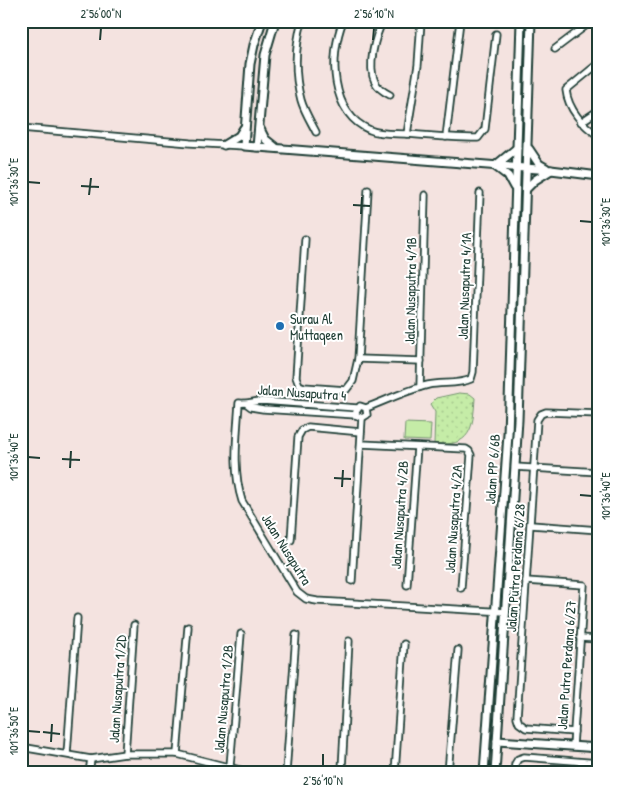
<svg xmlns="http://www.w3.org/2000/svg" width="620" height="794" viewBox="0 0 620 794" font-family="'Patrick Hand',sans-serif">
	<defs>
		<pattern id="park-dots" width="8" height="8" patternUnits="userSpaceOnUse" patternTransform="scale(1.25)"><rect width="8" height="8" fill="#c5eca7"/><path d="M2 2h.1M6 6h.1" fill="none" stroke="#a9cb90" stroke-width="1.8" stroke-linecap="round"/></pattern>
	</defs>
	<rect width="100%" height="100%" fill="#f4e3e0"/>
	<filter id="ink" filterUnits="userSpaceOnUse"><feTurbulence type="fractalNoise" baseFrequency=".02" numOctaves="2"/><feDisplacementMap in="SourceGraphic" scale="10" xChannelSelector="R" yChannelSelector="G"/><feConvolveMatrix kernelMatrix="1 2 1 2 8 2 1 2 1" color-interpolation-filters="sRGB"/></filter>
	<g filter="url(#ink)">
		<path fill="#c5eca7" stroke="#72946e" d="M405,423L431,424L430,441L404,440Z"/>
		<path fill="url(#park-dots)" stroke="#72946e" d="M459,393L470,394L475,398C473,429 471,447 434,444L435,412L430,404L436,398Z"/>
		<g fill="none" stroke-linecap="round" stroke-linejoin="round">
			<defs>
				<g id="minor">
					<path d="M302,21C295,47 294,74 301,100C304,111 311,122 316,132"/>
					<path d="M343,21C329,56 330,113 370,130C381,135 397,133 408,134C431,136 454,138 478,138L485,129L496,34"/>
					<path d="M383,21C375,36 367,66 375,82C378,88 384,92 390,95"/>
					<path d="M555,49L592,21"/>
					<path d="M599,63L566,90C568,109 583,126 599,136"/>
					<path d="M581,122L599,110"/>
					<path d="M21,128L190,143L244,146"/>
					<path d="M407,134L418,65L421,21"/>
					<path d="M446,137L460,21"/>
					<path d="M305,239L296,377L299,385L304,387L346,390L353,381L358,359L368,190"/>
					<path d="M358,359L421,361"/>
					<path d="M420,387L425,195"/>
					<path d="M247,404L251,407L263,409L356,415"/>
					<path d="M357,408L263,401C254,401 248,404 239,403C237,436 232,469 242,501L297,592L306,599L317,601L506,612"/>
					<path d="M366,408L367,415L362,418L356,415V412L360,406L366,408C387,400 407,390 428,385C442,382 458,385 471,379L473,372L480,193"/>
					<path d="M361,444L466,449L469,451L471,455L461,588"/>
					<path d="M515,467L599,472"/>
					<path d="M531,525L599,530"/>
					<path d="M291,540L298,437L302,430L308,427L361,432"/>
					<path d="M352,581L362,418"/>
					<path d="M526,581L584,585L573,746"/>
					<path d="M407,585L417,447"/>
					<path d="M580,638L599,639"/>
					<path d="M349,641L342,769L373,773"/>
					<path d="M574,732L526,728L519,723L517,717L537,420L541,414L546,412L599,414"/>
					<path d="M21,747L91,759L125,754H177L252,773"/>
					<path d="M67,754L77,618"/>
					<path d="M125,754L134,625"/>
					<path d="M177,754L188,627"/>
					<path d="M230,766L241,634"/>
					<path d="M89,773L91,759"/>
					<path d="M286,773L296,635"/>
					<path d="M395,773L404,644"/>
					<path d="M448,773L458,650"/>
					<path d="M514,773L515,764L518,759L524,757L599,763"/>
				</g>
				<g id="tertiary">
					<path d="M262,21L254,45L250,64L244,146L551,170L599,176"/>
					<path d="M260,129L265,139L275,147"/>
					<path d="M224,145L239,136L244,128"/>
					<path d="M257,147L265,55L275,21"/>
					<path d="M529,149L539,164L546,168"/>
					<path d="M495,166L508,176L514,187"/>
					<path d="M495,166L517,148"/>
					<path d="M526,189L535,180L551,170"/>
					<path d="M497,741L599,748"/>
					<path d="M484,773L508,434L521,21"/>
					<path d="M495,773L518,420L531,21"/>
				</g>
			</defs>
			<use href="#minor" stroke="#1f3d34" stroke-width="9"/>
			<use href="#tertiary" stroke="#1f3d34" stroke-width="11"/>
			<use href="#minor" stroke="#fff" stroke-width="5.5"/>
			<use href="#tertiary" stroke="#fff" stroke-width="7"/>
		</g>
	</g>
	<path fill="none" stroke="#1f3d34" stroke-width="2" d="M100,40L101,28M373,40L374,28M28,182L40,183M81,186L99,187M89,195L91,178M353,205L370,206M361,214L362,197M580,221L592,222M28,457L40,458M62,459L80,460M70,468L71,451M334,478L351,479M342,487L343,470M580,495L592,496M28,731L40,732M43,732L60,734M51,742L52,724M323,766V754"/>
	<circle fill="#1f6fb2" stroke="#fff" stroke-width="2" cx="280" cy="326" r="5"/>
	<g text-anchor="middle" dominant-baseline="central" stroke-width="4" stroke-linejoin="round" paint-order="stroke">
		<g font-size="14" fill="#1f3d34" stroke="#fff">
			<text transform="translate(464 286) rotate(-88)">Jalan Nusaputra 4/1A</text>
			<text transform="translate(410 291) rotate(-89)">Jalan Nusaputra 4/1B</text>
			<text transform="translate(302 392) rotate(4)">Jalan Nusaputra 4</text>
			<text transform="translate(492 469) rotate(-86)">Jalan PP 6/6B</text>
			<text transform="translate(399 515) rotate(-86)">Jalan Nusaputra 4/2B</text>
			<text transform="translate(453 519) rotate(-86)">Jalan Nusaputra 4/2A</text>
			<text transform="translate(287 549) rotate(58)">Jalan Nusaputra</text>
			<text transform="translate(515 568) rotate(-86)">Jalan Putra Perdana 6/28</text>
			<text transform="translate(566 665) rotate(-86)">Jalan Putra Perdana 6/27</text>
			<text transform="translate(117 689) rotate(-86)">Jalan Nusaputra 1/2D</text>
			<text transform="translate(223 699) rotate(-85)">Jalan Nusaputra 1/2B</text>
		</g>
		<g font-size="14" fill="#1f3d34" stroke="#fff" text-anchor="start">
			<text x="290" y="318">Surau Al<tspan x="290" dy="16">Muttaqeen</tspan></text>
		</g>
	</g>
	<rect width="620" height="794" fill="none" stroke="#fff" stroke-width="55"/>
	<rect x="28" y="28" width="564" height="738" fill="none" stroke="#1f3d34" stroke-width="2"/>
	<g font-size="12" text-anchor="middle" fill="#1f3d34">
		<text x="101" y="18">2°56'00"N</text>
		<text x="374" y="18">2°56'10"N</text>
		<text transform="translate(14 182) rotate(-90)" y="4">101°36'30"E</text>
		<text transform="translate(606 222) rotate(-90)" y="4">101°36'30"E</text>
		<text transform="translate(14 457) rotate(-90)" y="4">101°36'40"E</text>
		<text transform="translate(606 496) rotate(-90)" y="4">101°36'40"E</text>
		<text transform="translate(14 731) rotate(-90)" y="4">101°36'50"E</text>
		<text x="323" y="785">2°56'10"N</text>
	</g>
</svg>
